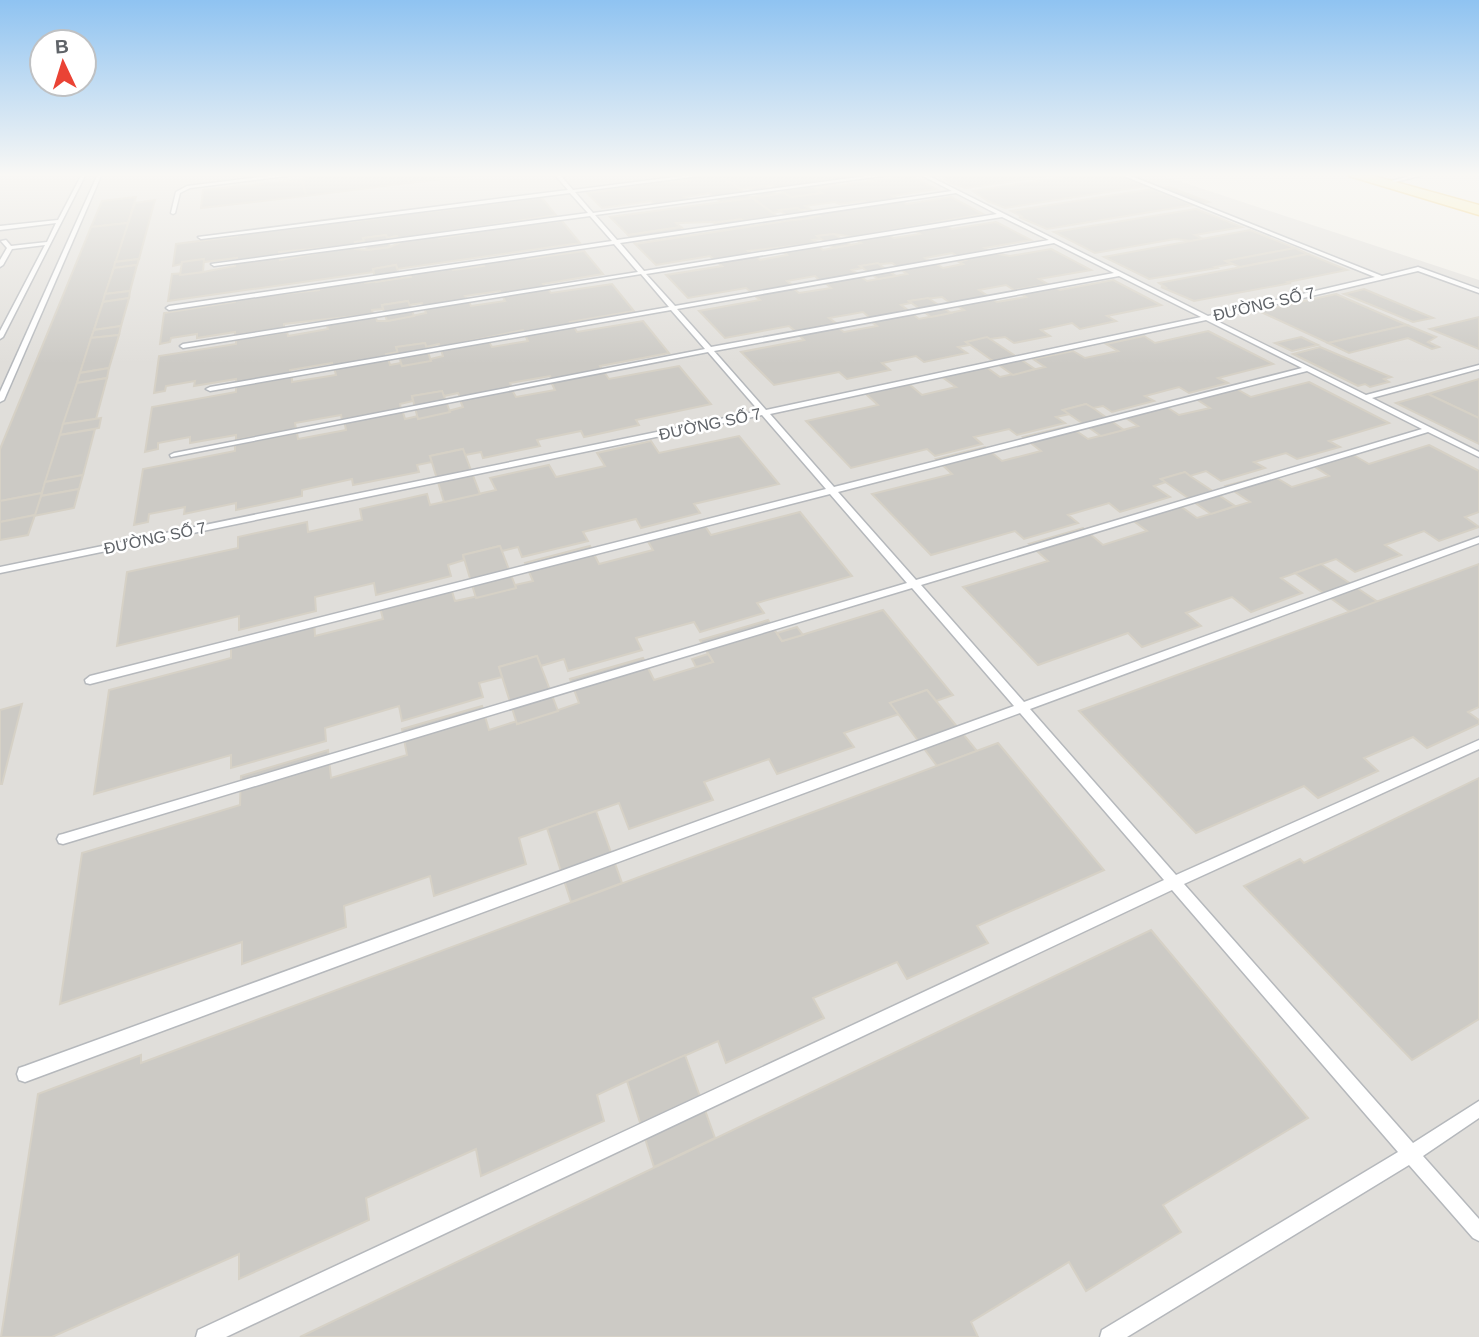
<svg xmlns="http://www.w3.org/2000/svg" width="1479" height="1337" viewBox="0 0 1479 1337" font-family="Helvetica,sans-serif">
	<rect width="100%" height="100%" fill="#f1efe8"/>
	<path fill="#e0deda" d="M0,176H1164L1479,280V1337H0Z"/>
	<g fill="#cccac5" stroke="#d6d1c6" stroke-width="2">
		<path d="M313,176H406L409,183L306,196L302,179Z"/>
		<path d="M406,176H469L409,183Z"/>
		<path d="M722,176L745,193L714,197L709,193L685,197L689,200L655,205L651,201L602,208L587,193L634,187L631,184L663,180L667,183L691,180L687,177Z"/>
		<path d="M722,176H891L830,181L835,184L813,187L809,184L777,189L772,185L740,189Z"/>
		<path d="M910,176L936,189L892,196L898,199L868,203L864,201L839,204L835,202L805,206L810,209L801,210L797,208L773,213L751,197L784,193L791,197L822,193L815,189Z"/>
		<path d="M942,176H1049L966,188L950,183Z"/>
		<path d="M1122,176L1146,186L1005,208L988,201L973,191L1071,176Z"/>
		<path d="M302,180L306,196L201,208L203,190Z"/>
		<path d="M810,185L822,193L791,197L780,190Z"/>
		<path d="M764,186L777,194L761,197L749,188Z"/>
		<path d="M1169,187L1209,202L1200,204L1160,188Z"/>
		<path d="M1153,189L1193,205L1047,229L1019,217H1023L1011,211Z"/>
		<path d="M746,194L752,198L721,202L715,198Z"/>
		<path d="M136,197L128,223L91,227L102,201Z"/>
		<path d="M541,197L556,215L398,239L397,236L387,238L386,235L363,238L364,241L355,242V245L279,252V255L237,260V258L204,262V259L173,266L176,244L237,236V233L309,227V222L348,217L349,222L389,217L388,212L424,208L426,212L453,209L451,205L489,200L491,204Z"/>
		<path d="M951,197L983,214L853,237L834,234L817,236L821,239L813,240L818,243L748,251L752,254L714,260L710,256L656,265L635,244L819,216L811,211L898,199L907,204Z"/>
		<path d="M752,198L777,216L743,221L680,223H676L681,227L628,235L610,217Z"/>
		<path d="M155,200L139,259L115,262L135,203Z"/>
		<path d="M797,208L812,218L794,220L779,210Z"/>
		<path d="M1196,209L1242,227L1195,235L1203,239L1192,241L1175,239L1095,253L1054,232Z"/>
		<path d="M741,219L748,225L722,229L714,223Z"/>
		<path d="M562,221L580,243L397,269L396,265L373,269L374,272L168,301L172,274L203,272L235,266V262L280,256V260L354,246L355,249L367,250L390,247L399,243L397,240L437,235L439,238L469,234L468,231Z"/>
		<path d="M996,222L1031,240L985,248L990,250L957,256L952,253L925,258L931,262L898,267L892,263L860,266L863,268L852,270L858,274L820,281L815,276L787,281L792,285L751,292L746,288L688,298L666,275L722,266L716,261L754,254L760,260L787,255L781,250L817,245L823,250L861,243L853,238L885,233L894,238L920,234L913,230L945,225L952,229Z"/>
		<path d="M128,223L42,493L0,501V449L91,227Z"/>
		<path d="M681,227L688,234L634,242L628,235Z"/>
		<path d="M1250,230L1295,248L1226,261L1232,264L1215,267L1217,268L1149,279L1104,257Z"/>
		<path d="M834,234L851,245L833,248L817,236Z"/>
		<path d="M386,235L390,247L367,250L363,238Z"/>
		<path d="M1295,248L1308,254L1240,267L1226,261Z"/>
		<path d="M1051,249L1091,270L1039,279L1048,284L1014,290L1006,285L979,290L988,296L950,303L942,297L909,301L911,303L901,305L908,310L870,318L863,312L829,318L836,323L795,331L789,326L725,338L699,311L760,300L754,295L793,288L799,293L831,288L824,282L860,276L867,281L907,274L900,269L935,263L943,268L963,264L959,262L966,260L963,258L993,253L1010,256Z"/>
		<path d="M584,251L603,274L543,284L545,287L501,294L500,291L465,296L467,299L423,306L422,303L409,305L408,301L382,305L383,309L372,310L373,314L284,324V328L235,335V332L197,338V334L171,338L170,342L160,344L164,313L235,302V299L319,290L318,284L363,277L365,283L411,277L409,271L450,265L453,270L484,266L481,261L524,255L527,259Z"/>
		<path d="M1308,254L1347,270L1288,282L1291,283L1194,301L1161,287H1165L1159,283Z"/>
		<path d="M139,259L137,265L114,268L115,262Z"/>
		<path d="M204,259L203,272L180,275L182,262Z"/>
		<path d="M878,263L880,265L896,276L878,279L860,266Z"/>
		<path d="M137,265L130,291L105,294L114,268Z"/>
		<path d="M396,265L400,278L376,282L373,269Z"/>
		<path d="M1113,280L1161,305L1107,316L1116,321L1080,329L1072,323L1041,330L1050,336L1014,343L1005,337L966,342L970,345L958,347L967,353L924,362L916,356L882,363L890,370L847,379L839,372L774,385L741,352L804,340L798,334L837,327L844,332L877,326L869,320L910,312L919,319L964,310L954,304L988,297L997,302L1026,297L1017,291L1051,285L1060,290Z"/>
		<path d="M612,284L634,311L570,322L572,325L525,333L523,330L440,347L439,344L426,347L425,343L396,347L398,352L386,354L387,358L332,367V363L290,370V374L236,383V379L194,386L195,381L166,386L165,391L154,393L159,356L236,344V340L287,332L288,336L328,329L326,322L375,315L377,321H387L426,313L424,307L468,300L471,306L505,301L502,295L547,288L551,293Z"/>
		<path d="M1364,289L1433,318L1413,322L1344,294Z"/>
		<path d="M130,291L129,298L103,302L105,294Z"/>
		<path d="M1336,294L1407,325L1328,343L1259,311Z"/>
		<path d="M129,298L121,326L94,330L103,302Z"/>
		<path d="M928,298L951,313L931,317L909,301Z"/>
		<path d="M408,301L414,316L387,321L382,305Z"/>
		<path d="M1479,317V349L1430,329Z"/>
		<path d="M643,321L669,353L600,366L603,371L552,380L550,376L510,383L512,388L460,397L458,393L444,396L442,391L412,396L413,401L400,404L401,409L342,420L341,415L295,423L296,429L236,440V435L190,443V437L158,443V449L145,452L152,407L236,392V387L292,377V382L336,375L334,367L388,358L390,365L401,363L402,366L443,356L441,350L489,342L492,347L528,341L525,335L574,327L577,332Z"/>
		<path d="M1407,325L1436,337L1428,342L1439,347L1432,349L1408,338L1349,353L1328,343Z"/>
		<path d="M121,326L119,335L91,338L94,330Z"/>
		<path d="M1208,331L1273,364L1218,378L1228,383L1189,393L1179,387L1145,396L1154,401L1112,412L1103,406L1093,408L1086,404L1063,410L1070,414L1056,417L1065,423L1017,435L1009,429L974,437L982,444L935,456L927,449L851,468L806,421L878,405L866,394L909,384L922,395L956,387L942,377L986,367L1000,377L1045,367L1033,359L1073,351L1085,358L1118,351L1106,344L1144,336L1155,343Z"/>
		<path d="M119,335L109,368L80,373L91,338Z"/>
		<path d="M987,337L1035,369L1013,375L966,342Z"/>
		<path d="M1301,337L1318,345L1292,351L1275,343Z"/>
		<path d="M425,343L431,361L402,366L396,347Z"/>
		<path d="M1320,347L1391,377L1384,379L1389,382L1370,387L1365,384L1358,386L1293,354Z"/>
		<path d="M679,366L711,404L636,420L639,425L584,437L581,431L537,440L540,446L483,458L481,452L465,455L463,449L430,456L432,462L417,465L419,472L353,485L352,479L302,490V496L236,510V503L184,514L185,507L149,514L148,522L134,525L143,469L235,451V445L297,433L298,439L346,430L344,420L402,409L405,419L418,416V419L463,407L459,398L511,388L516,397L555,390L551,382L604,372L609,379Z"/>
		<path d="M109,368L107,378L77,383L80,373Z"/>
		<path d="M107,378L96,419L63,424L77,383Z"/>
		<path d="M1479,379V418L1428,394Z"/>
		<path d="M1309,382L1389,423L1329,441L1340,447L1297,459L1286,453L1254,462L1265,468L1221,481L1206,471L1190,476L1185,472L1161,479L1166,482L1154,486L1170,497L1120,512L1109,503L1068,515L1078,523L1024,539L1015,531L931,555L872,494L952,474L936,459L985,447L1002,461L1041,451L1023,437L1069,426L1088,439L1138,426L1121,415L1162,404L1179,415L1210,408L1193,397L1233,387L1251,397Z"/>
		<path d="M442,391L450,412L418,419L412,396Z"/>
		<path d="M1428,394L1479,418V444L1396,403Z"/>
		<path d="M1086,404L1093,408L1124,430L1101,436L1063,410Z"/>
		<path d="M101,418L99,428L60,435L63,424Z"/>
		<path d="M95,429L83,475L45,482L60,435Z"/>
		<path d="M739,436L779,484L694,504L700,513L641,528L636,519L583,532L588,541L522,557L518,547L502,551L500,546L463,555L464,560L448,565L451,576L376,595L374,583L315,597L316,611L239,630V616L117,646L127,572L238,548V537L307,522L308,532L362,520L360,509L427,494L430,505L496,490L490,478L549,465L556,477L605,466L597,453L651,441L659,453Z"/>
		<path d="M1429,445L1479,471V512L1465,517L1479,527L1439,541L1424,531L1385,545L1401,555L1355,572L1336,559L1281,578L1302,593L1251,612L1232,597L1186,613L1201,626L1142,647L1128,633L1038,665L963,587L1048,561L1029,544L1083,528L1103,545L1147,531L1128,517L1176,503L1197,518L1250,502L1226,486L1270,474L1292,487L1329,476L1309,463L1348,452L1369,464Z"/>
		<path d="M463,449L480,494L444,502L430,456Z"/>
		<path d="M1185,472L1190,476L1235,506L1211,514L1161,479Z"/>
		<path d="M83,475L79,489L41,496L45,482Z"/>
		<path d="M79,489L74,508L34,516L41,496Z"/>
		<path d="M42,493L35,515L0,522V501Z"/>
		<path d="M800,512L852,576L757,603L764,613L700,632L694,622L636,638L642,650L568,671L564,659L541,666L537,656L499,667L502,677L479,683L483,697L402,721L399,706L325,728L326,741L231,768V755L94,794L109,690L231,658V640L314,619L315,636L383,619L379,603L450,585L455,601L516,588L515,585L533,581L525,563L590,546L599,564L653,550L644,535L701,520L711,535Z"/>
		<path d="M35,515L28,535L0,540V522Z"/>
		<path d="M500,546L516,588L476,598L463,555Z"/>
		<path d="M1321,564L1378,602L1350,612L1295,573Z"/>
		<path d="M1479,564V707L1468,712L1479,720V724L1427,748L1413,737L1364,758L1378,771L1318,798L1304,786L1196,833L1079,711Z"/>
		<path d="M883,610L953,695L936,701L927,690L890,703L899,714L844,733L854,747L777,774L769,759L704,782L713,800L629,829L619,803L519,838L526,864L434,896L430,876L344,906L346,927L242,964V942L60,1004L82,853L240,805L241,776L328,750L331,778L407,755L402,729L482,706L489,730L517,721V724L579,703L570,679L643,658L654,680L713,662L700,640L768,620L782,641Z"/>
		<path d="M797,627L803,635L782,641L777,633Z"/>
		<path d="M708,654L713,662L696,667L692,659Z"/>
		<path d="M537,656L558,711L517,724L499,667Z"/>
		<path d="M927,690L977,751L937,766L890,703Z"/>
		<path d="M22,704L2,784H0V710Z"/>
		<path d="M998,743L1104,870L977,926L988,943L907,979L897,962L813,998L824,1018L726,1063L718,1041L627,1081L597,1095L604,1121L481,1176L476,1149L366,1198L369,1220L239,1279V1254L52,1337H1L38,1094L141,1055V1063Z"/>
		<path d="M1479,778V1019L1412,1060L1244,886L1300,859L1304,863Z"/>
		<path d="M596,811L622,883L571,902L547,828Z"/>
		<path d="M1151,930L1308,1118L1163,1205L1181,1232L1086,1291L1069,1262L971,1322L978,1337H300Z"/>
		<path d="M685,1055L715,1138L654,1167L627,1081Z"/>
	</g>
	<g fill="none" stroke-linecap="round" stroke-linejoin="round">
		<defs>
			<g id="service">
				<path d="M81,176H85L3,337L0,339V331L45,245L12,249L3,265L0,267V260L7,248L1,241L6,240L11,246L47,242L56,223L0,230V226L58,220Z"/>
				<path d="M97,176H101L4,400L0,402V392Z"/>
				<path d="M268,176H286L190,188L180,193L175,213L173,214L171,213L176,192L187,186Z"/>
				<path d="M556,176H561L573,190L682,176H699L575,192L593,213L866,176H882L595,215L617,240L952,191L923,176H929L1208,316L1375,277L1124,176H1131L1382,276L1418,267L1479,289V293L1418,271L1213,319L1366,395L1479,365V369L1372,398L1479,452V457L1428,432L921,585L1024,702L1479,537V543L1030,709L1176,875L1479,740V749L1184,884L1413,1143L1479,1101V1118L1423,1156L1479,1219V1241L1473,1238L1409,1165L1127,1337H1100L1102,1330L1398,1152L1172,890L226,1337H196L198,1330L1164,880L1020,713L25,1082L19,1080L17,1074L19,1068L25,1066L1014,706L912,588L63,844L59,843L57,839L59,835L63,834L907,583L830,494L90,684L86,683L85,680L90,676L826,489L762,415L0,573V567L759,411L708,352L171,457L170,455L174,453L705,349L671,310L210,391L206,389L210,387L669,307L641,274L183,348L180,346L183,344L638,272L614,244L169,310L166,308L169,306L612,241L590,216L214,266L211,264L588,213L570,193L201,239L198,237L568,190ZM956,193L997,214L644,271L620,243ZM1002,217L1049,240L675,306L646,274ZM1054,243L1114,273L711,347L677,309ZM1119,276L1201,317L766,410L714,351ZM1206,320L1302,368L834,487L770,414ZM1307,371L1422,429L916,580L838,492Z"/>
				<path d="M1409,176H1419L1383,185L1381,184Z"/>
			</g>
			<path id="primary" d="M1349,176H1374L1479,205V215Z"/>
		</defs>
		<use href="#service" stroke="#b5b8bc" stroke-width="3"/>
		<use href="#primary" stroke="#f2c960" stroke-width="3"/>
		<use href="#service" fill="#fff" fill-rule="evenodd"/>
		<use href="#primary" fill="#fff2af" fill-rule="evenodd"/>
	</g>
	<linearGradient id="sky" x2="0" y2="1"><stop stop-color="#8fc3f1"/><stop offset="0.48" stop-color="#f9f8f5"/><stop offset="1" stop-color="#f9f8f5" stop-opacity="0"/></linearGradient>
	<rect width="1479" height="364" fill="url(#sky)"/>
	<g text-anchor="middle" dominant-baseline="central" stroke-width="5" stroke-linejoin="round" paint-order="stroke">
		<g font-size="16" fill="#5f6368" stroke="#fff">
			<text transform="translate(1264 304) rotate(-13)">ĐƯỜNG SỐ 7</text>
			<text transform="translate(710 424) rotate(-12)">ĐƯỜNG SỐ 7</text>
			<text transform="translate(155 538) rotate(-12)">ĐƯỜNG SỐ 7</text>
		</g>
	</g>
	<g transform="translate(63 63) rotate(356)"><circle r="33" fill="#ffffff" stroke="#bfc1c3" stroke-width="2"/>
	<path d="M0-5L12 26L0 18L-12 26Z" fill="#ea4335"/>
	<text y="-10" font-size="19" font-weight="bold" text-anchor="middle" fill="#5f6368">B</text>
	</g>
</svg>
